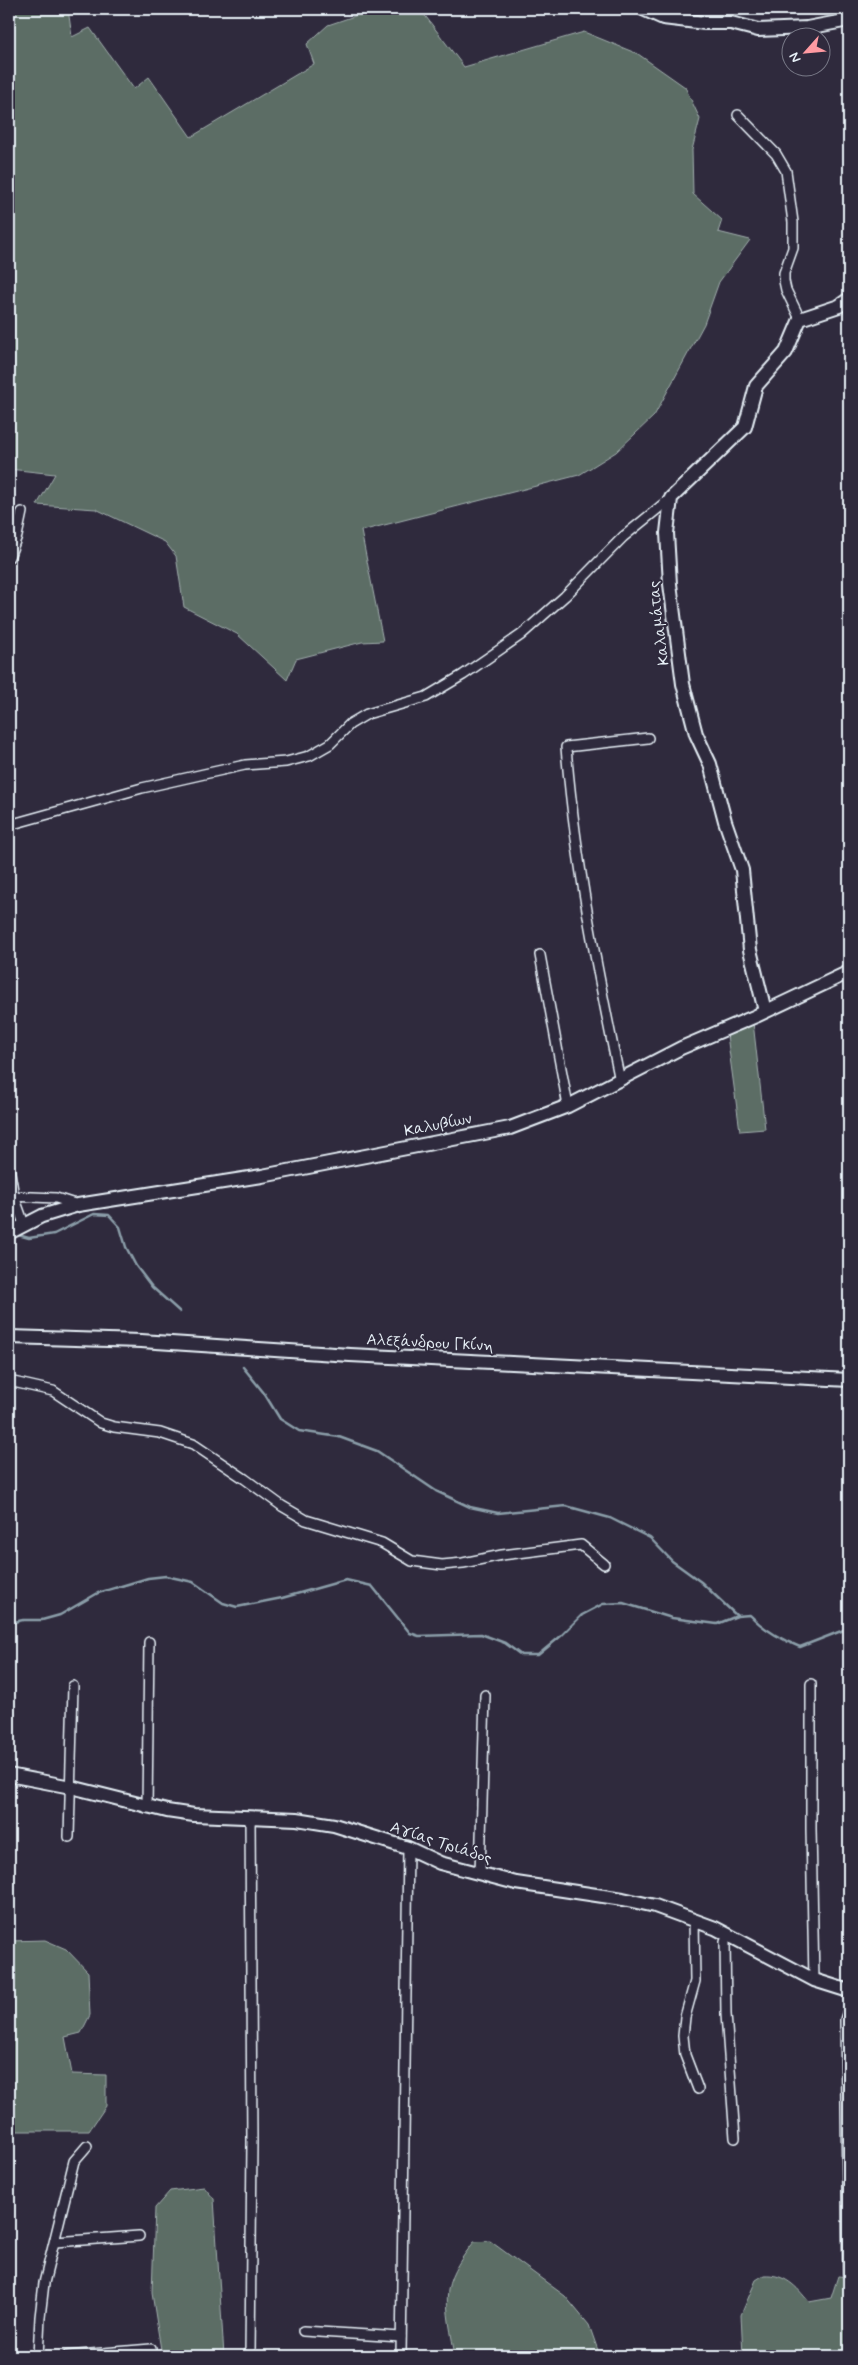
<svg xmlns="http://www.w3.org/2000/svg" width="858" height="2365" viewBox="0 0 858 2365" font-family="Mynerve,sans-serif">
	<rect width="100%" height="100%" fill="#2f2a3d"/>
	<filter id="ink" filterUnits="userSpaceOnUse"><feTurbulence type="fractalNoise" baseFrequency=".02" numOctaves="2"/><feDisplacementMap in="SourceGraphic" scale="10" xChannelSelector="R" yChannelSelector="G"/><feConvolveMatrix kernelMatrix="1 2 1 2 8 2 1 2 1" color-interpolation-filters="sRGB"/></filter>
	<g filter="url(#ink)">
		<g fill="#5b6d65" stroke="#a2afae">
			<path d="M9,9H68L72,37L90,28L134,89L149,77L191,137L314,64L307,44L328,25L375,9H420L464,67L584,32L638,54L685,87L700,119L692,150L693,194L722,220L718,232L750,240L719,282L704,324L654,416L616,452L579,475L361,531L383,641L362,642L296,659L287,680L237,634L184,607L176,556L165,542L96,509L37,505L55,474L9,469Z"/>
			<path d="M753,1022L765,1129L740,1131L727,1035Z"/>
			<path d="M45,1940L66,1949L88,1972L90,2015L81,2033L65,2037L72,2074L106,2075V2106L89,2131H9V1941Z"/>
			<path d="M204,2187L214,2199L224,2356H162L152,2293L155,2208L170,2191Z"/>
			<path d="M490,2241L565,2296L589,2325L600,2356H455C452,2337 445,2309 448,2290C451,2272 463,2256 474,2242Z"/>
			<path d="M764,2275C785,2274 796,2286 809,2302L831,2298L838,2276L849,2277V2356H743L741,2315L756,2280Z"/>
		</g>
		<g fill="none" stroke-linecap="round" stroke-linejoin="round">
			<g stroke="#8b9ea9" stroke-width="2.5">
				<path d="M18,1235L29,1238L54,1234L94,1214L109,1215L120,1227L126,1247L136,1266L152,1287L180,1312"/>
				<path d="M243,1367L264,1393L280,1419L299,1431L339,1437L377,1451L436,1491L470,1507L498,1513L566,1506L610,1518L650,1538L672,1561L701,1582L737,1616"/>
				<path d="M9,1623L23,1620H42L60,1615L98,1593L148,1578L166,1576L193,1582L223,1603L237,1607L282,1598L346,1580L372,1586L410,1633L419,1636L481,1634L505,1643L521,1655H538L561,1636L582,1615L603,1604L623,1603L672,1618L717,1624L737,1616L750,1615C764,1630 780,1639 800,1647L849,1628"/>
			</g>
			<defs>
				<g id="street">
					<path d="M738,115L776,154L786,171L793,222V248L784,273V281L786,290L800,319"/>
					<path d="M9,557L17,536L22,512"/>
					<path d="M9,825L142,788L204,774L245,765L286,762L309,756L330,744L350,724L367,714L426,697L463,675L521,635L565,596L623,537L671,498"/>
					<path d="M540,955L568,1106"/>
					<path d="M620,1081C597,970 575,860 566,747L648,738"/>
					<path d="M9,1167L14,1196L24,1224"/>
					<path d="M9,1196L56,1198L78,1205"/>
					<path d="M9,1381L53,1391L101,1423L114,1427L160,1433L193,1444L245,1479L282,1506L306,1520L382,1543L412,1561L442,1565L463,1563L502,1555L581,1545L604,1564"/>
					<path d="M811,1684V1829L814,1980"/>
					<path d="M147,1808L149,1642"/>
					<path d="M69,1837L73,1686"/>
					<path d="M480,1874L485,1695"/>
					<path d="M694,1919L695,1981L685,2017L683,2036L685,2055L698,2089"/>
					<path d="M728,1934L725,1942L726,2014L735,2138"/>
					<path d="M55,2242L139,2236"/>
					<path d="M848,2273L845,2020L849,2008"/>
					<path d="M303,2331L401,2337"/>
					<path d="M38,2356L40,2317L44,2283L74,2161L87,2146"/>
					<path d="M67,2356L151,2349"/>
					<path d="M250,2356L252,2141L250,1817"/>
					<path d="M401,2356L408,1848"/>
				</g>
				<g id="secondary">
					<path d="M643,9L663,18L705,23H731L758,30L807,28L849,20"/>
					<path d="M765,1011L750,950L742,870L725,821L710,764L696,734L683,684L670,584L667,533L671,498L745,427L756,386L786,352L800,319L839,306L849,299"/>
					<path d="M9,1233L42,1216L78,1205L262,1176L510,1128L568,1106L681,1048L756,1016L849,972"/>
					<path d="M9,1337L141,1341L350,1355L849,1380"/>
					<path d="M9,1775L71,1787L167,1811L194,1815L297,1819L334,1825L408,1848L440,1863L516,1883L623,1899L655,1906L715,1928L814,1980L849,1991"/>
				</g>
			</defs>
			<use href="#street" stroke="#e8f1f8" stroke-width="12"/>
			<use href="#secondary" stroke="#e8f1f8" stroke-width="16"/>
			<use href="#street" stroke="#2f2a3d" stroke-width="9"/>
			<use href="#secondary" stroke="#2f2a3d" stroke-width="12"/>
		</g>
	</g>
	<g text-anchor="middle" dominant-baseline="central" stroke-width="4" stroke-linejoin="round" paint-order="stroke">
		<g font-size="16" fill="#e8f1f8" stroke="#2f2a3d">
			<text transform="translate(659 623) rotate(-97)">Καλαμάτας</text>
			<text transform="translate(438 1125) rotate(-11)">Καλυβίων</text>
			<text transform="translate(430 1343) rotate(3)">Αλεξάνδρου Γκίνη</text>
			<text transform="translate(441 1843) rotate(18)">Αγίας Τριάδος</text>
		</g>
	</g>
	<rect width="858" height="2365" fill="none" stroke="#2f2a3d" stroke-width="30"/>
	<rect x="15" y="15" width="828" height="2335" fill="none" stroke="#e8f1f8" stroke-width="2" filter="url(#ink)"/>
	<g transform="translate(806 52) rotate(243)"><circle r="24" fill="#2f2a3d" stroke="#797a88"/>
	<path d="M0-4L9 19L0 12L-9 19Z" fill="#ff9aa2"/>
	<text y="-8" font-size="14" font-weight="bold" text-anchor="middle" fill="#e8f1f8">N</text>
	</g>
</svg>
